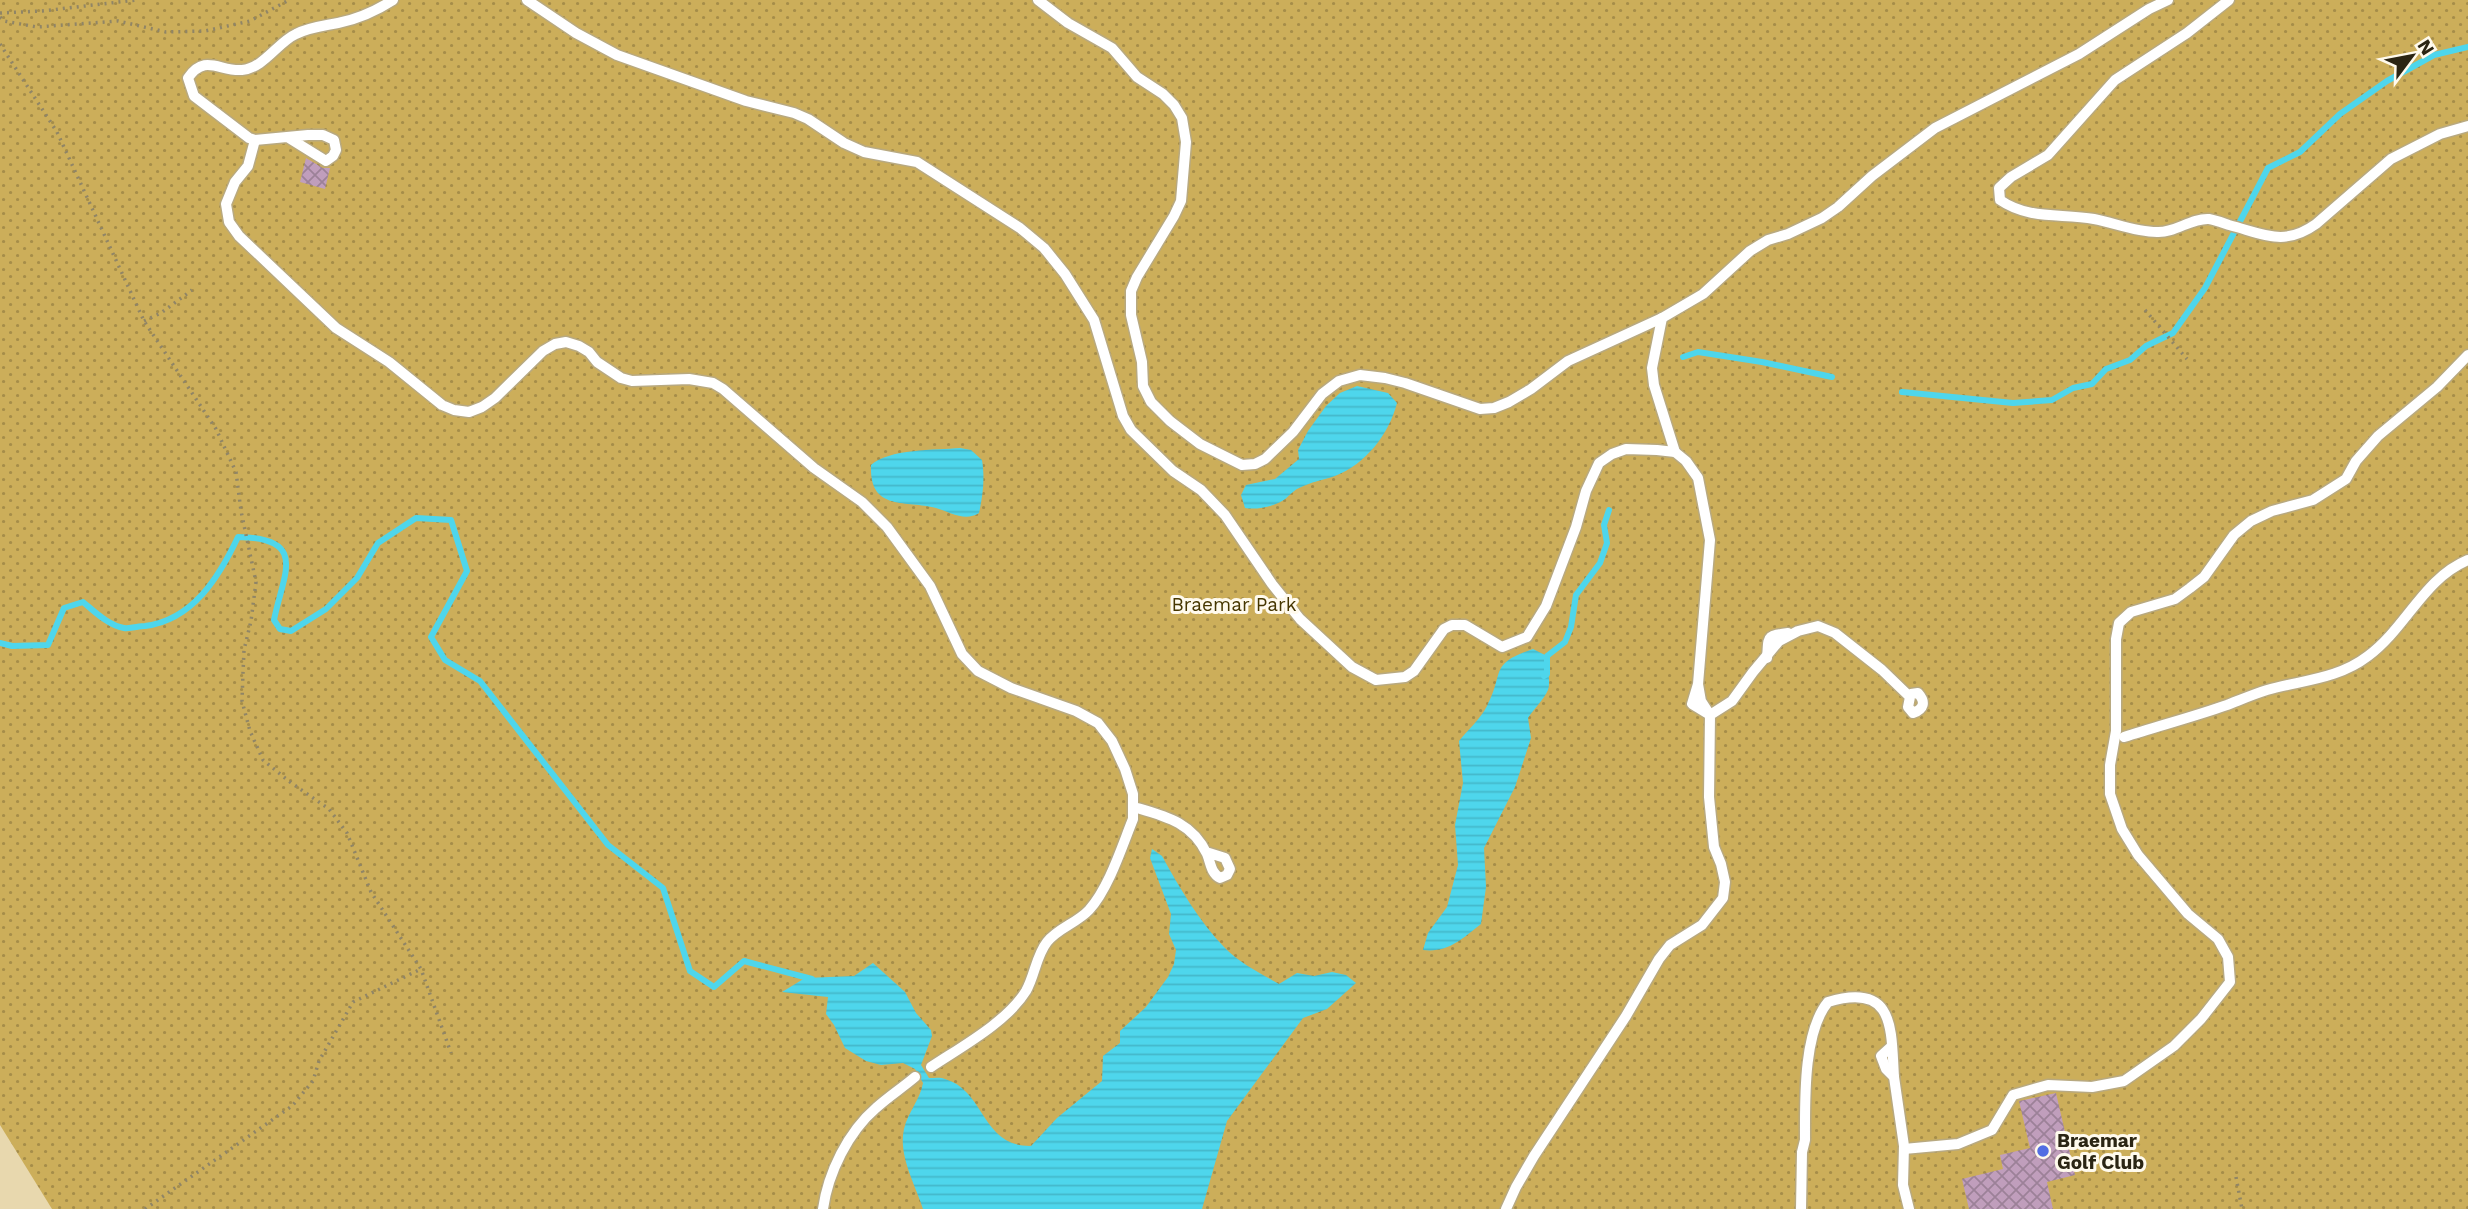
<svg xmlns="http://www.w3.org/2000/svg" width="2468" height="1209" viewBox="0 0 2468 1209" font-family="'Work Sans',sans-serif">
	<defs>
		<pattern id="park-dots" width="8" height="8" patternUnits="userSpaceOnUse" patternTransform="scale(1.75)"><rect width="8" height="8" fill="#ccae5a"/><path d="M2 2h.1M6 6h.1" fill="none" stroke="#a68d49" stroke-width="1.8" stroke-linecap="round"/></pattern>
		<pattern id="water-rules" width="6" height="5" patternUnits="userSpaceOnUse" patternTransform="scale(1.75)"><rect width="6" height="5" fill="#4ed6ec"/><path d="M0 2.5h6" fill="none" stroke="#44b8ca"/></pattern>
		<pattern id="building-cross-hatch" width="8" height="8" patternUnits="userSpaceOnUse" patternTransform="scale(1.75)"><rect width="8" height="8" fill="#c09ebc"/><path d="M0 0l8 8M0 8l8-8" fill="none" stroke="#9c8198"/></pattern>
	</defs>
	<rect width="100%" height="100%" fill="#e8d8ae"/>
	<path fill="url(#park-dots)" d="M0,0H2468V1209H52L0,1125Z"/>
	<g fill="url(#water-rules)">
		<path d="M1357,386L1388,393L1397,403C1389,434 1366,464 1335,476C1323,480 1311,482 1299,488C1292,491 1288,498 1282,501C1272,507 1256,510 1245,508L1241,495L1246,485L1275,479L1299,459L1298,450L1308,431L1326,406L1340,393Z"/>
		<path d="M960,448L971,450L982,460C985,478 983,495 979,513C965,522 950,512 936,508C906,500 869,512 871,465C888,449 936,450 960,448Z"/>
		<path d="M1533,649L1547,656C1547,666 1551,682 1548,690C1544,699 1534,709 1528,718L1531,738L1515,787L1484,848L1486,887L1481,924C1462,939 1448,953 1423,950L1428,933L1447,907L1458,865L1455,825L1463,783L1459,741C1468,730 1481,718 1487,706C1505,672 1488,664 1533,649Z"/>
		<path d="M1152,849L1162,856C1179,887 1199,921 1224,947C1239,963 1260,973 1279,984L1297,973L1314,976L1332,972L1346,975L1356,983L1327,1009L1303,1018L1227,1121L1202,1209H923C915,1184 898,1155 904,1129C908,1112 920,1100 923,1083L915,1069L903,1063L881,1065L866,1061L845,1048L834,1025L826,1014L828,997L782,992L805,978L854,976L873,963L905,992L916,1013L931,1030L932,1036L921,1065L929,1078C934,1078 941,1077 945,1079C986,1091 981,1147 1031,1146L1057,1118L1102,1081L1103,1056L1120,1043V1031L1146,1007L1168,977L1174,964L1176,950L1169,934L1171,914L1150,858Z"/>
	</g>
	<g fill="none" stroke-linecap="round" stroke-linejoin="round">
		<g stroke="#4ed6ec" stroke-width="6">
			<path d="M1683,357L1698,352L1762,362L1832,377"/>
			<path d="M1902,392L2013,403L2052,400L2073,388L2092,384L2106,369L2130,360L2146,346L2173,333L2205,288L2268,168L2300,152L2340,114L2387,81L2434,55L2468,47"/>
			<path d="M0,643L12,646L48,645L64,608L83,602C94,611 109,626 124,628C130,629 139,626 145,626C193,620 219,577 238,537C309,538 283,574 274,620L280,629L291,631L326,609L357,578L378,543L416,518L451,520L467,571L431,637L445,660L480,681L608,845L663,888L690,971L714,987L744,961L812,979"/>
			<path d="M1544,676L1547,674V656L1565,642L1571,627L1576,595L1600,563L1607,543L1604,525L1609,510"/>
		</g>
	</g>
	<g fill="url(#building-cross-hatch)">
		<path d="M306,158L323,168H330L325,189L300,182Z"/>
		<path d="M2056,1093L2075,1175L2047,1182L2053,1209H1969L1962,1179L2003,1169L2000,1155L2030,1148L2019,1101Z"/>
	</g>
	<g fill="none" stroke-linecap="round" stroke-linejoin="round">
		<defs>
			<g id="lane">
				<path d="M527,0L576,33L617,55L746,101L794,113L808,119L844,143L864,152L917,162L1020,228L1044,248L1065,274L1094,320L1123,416L1131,430L1173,471L1201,490L1225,515L1272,584L1300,619L1352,667L1376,680L1405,677L1414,671L1444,629L1452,625H1465L1502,647L1527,637L1546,606L1576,527L1586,491L1599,463L1612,454L1626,449L1657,450L1675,452L1686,461L1698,478L1710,540L1698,684L1692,704L1710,715L1701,701L1698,684"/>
				<path d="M1038,0L1068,23L1112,48L1137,77L1163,94L1174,105L1182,118L1186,142L1181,201L1174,216L1137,277L1131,291V315L1142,362L1143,386L1151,402L1170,421L1200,444L1242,465L1255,464L1265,459L1293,432L1322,394L1339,381L1360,375L1385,378L1405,383L1480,409L1494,408L1509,402L1531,389L1568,361L1662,318L1703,294L1750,251L1768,240L1788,234L1822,218L1838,207L1872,176L1935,128L2079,54L2149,9L2168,0"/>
				<path d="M2229,0L2187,33L2115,80L2048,155L2011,177L1999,188L2000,200C2029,220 2061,213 2094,219C2115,223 2135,232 2157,232C2175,233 2191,218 2209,219C2215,220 2223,223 2229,225C2264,234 2284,247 2316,224L2391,159L2440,134L2468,126"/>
				<path d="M289,138L326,161L333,156L336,150L334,140L323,135H308L255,140L249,138L194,96L188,78C205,53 220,72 242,70C264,68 278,42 296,34C310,27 323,26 338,23C358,19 376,11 393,0"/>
				<path d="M255,140L248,166L235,182L226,204L229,222L239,236L336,328L389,362L442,405L454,410L469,412L482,407L495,398L543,351L555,344L566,342L579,346L589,352L597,362L621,378L632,381L689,379L713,383L723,389L814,468L862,502L887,527L930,586L962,654L978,671L1011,688L1076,711L1098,723L1112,741L1125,769L1133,794V819C1122,846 1109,888 1089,910C1077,923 1058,928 1047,942C1036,956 1035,975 1026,991C1007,1022 961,1047 931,1067"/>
				<path d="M1662,318L1652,368L1654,385L1675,452"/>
				<path d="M1767,658C1769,636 1765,636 1788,633"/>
				<path d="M2124,737C2158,726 2193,717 2227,705C2240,700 2254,694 2267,690C2303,680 2338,679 2368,656C2406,628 2424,578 2468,560"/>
				<path d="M1134,807C1165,816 1192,822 1207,854C1211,864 1211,873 1220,878L1227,875L1230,869L1225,858L1206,852"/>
				<path d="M1892,1046L1881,1056L1886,1069L1894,1077L1904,1146L1903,1185L1909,1209"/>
				<path d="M1904,1149L1958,1144L1992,1130L2013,1095L2048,1085L2092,1087L2124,1081L2174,1046L2201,1019L2230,982L2228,957L2218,939L2188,914L2138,855L2122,829L2110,794V765L2116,731V639L2119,623L2131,612L2175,599L2190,588L2204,577L2234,535L2251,521L2272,511L2313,500L2346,479L2356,461L2378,436L2437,387L2468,355"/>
				<path d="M823,1209C828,1173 848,1132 876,1108C888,1097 902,1088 915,1077"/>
				<path d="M1506,1209L1516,1187L1534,1156L1626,1016L1659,959L1670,945L1702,925L1723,898L1725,882L1721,864L1714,847L1709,797L1710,715L1732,701L1753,672L1779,641L1798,631L1818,626L1835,633L1882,670L1910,697L1908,707L1913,713C1924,709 1926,702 1918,693L1911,694L1910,697"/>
				<path d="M1801,1209L1802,1152L1805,1140C1805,1101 1803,1032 1828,1002C1895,982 1891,1028 1894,1077"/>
			</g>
		</defs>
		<use href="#lane" stroke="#b8a980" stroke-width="13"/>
		<g stroke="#908566" stroke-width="3.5" stroke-dasharray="2 5" stroke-linecap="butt">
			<path d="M0,13L42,11L136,0"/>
			<path d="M0,17L4,21L37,27L118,21L166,32L205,31L250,21L289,0"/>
			<path d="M0,44L57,132L144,321L216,429L236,472L241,511L256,582L251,621L244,650L243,673L242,701L250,731L263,760L290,782L329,809L347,833L371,892L421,969L451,1053"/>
			<path d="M2145,310L2187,359"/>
			<path d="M144,321L161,313L192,290"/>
			<path d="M2236,1177L2242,1209"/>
			<path d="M145,1209L292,1106L313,1081L319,1061L353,1002L421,969"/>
		</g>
		<use href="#lane" stroke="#fff" stroke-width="10"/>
	</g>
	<circle fill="#526ee3" stroke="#fffaed" stroke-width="2.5" cx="2043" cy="1151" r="7"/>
	<g text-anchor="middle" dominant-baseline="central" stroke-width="6" stroke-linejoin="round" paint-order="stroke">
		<g font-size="19" fill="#463600" stroke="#fffaed">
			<text x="1234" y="604">Braemar Park</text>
		</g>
		<g font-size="19" font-weight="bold" fill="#2b2514" stroke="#fffaed" text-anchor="start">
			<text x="2057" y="1140">Braemar<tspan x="2057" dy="22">Golf Club</tspan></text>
		</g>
	</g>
	<g transform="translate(2412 56) rotate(58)" stroke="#fffaed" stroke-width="5" paint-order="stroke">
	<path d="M0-5L12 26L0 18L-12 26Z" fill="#2b2514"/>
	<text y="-10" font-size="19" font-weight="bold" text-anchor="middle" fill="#2b2514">N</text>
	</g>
</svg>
